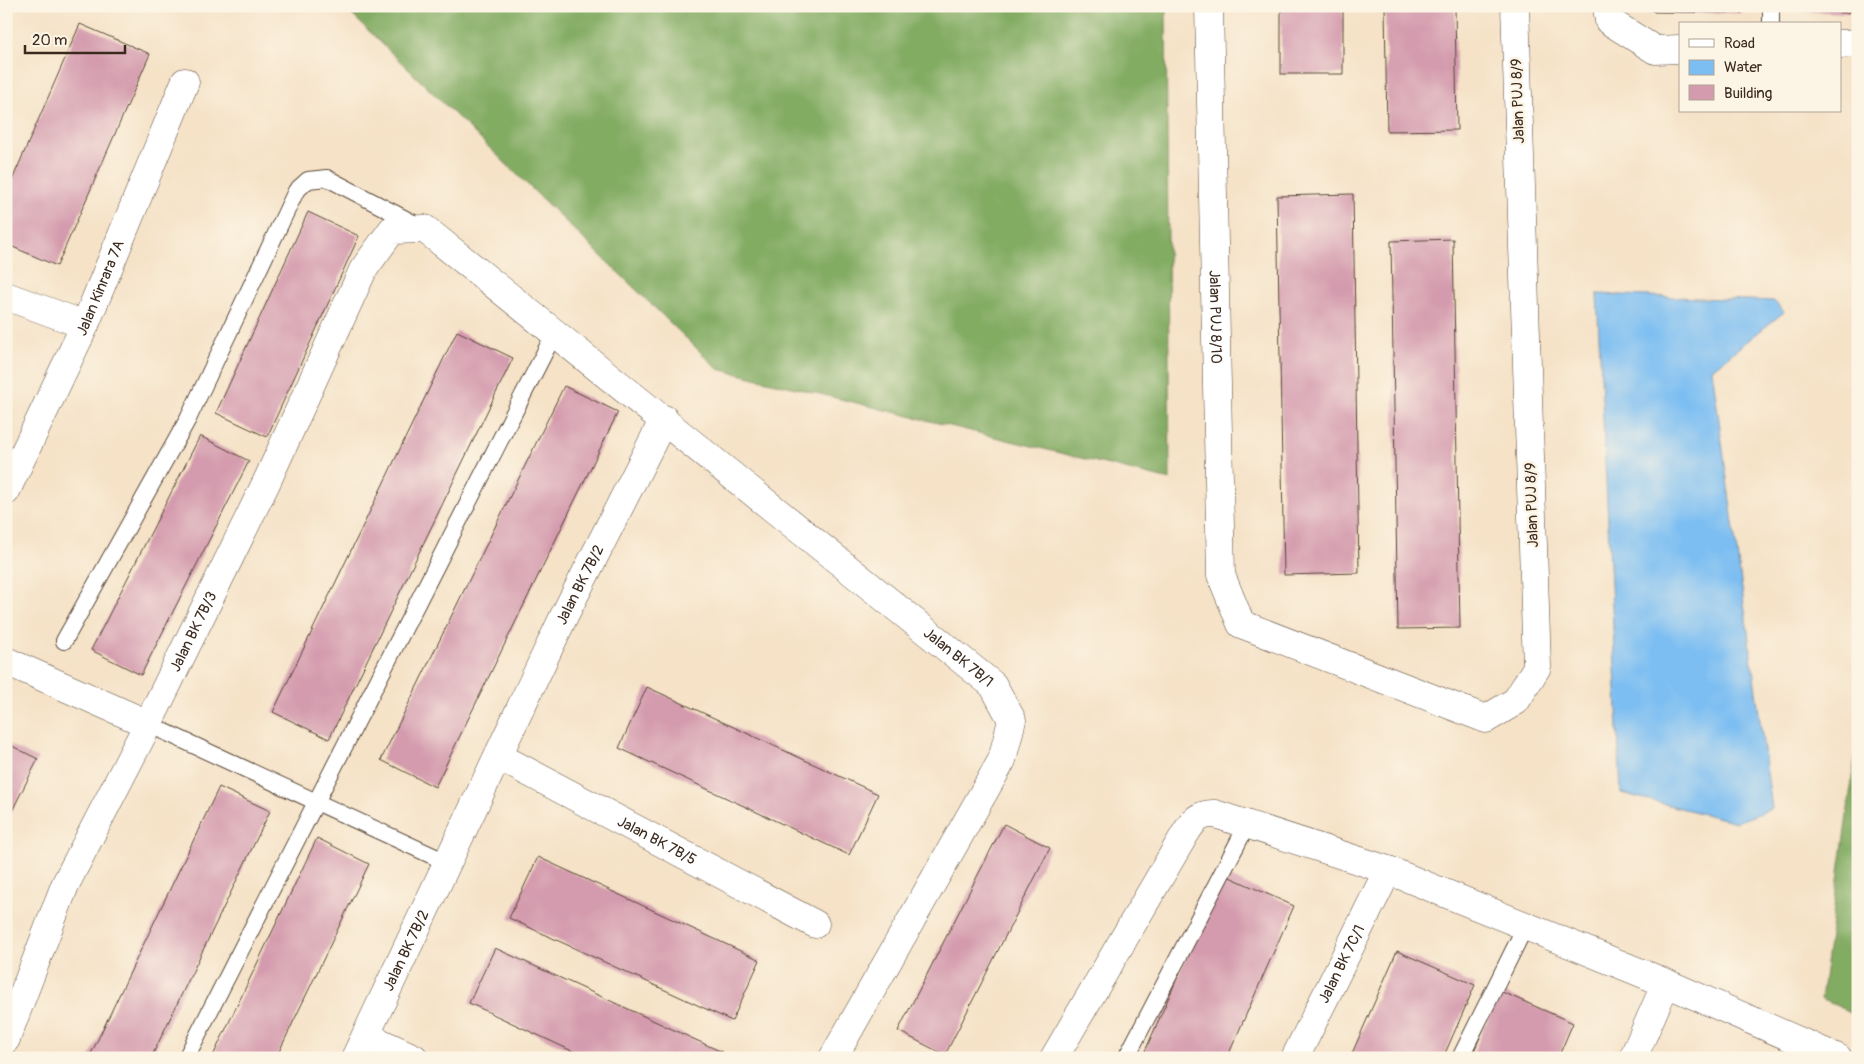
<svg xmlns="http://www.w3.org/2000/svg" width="1864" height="1064" viewBox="0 0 1864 1064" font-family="Pangolin,sans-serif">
	<rect width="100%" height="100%" fill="#fcf5e5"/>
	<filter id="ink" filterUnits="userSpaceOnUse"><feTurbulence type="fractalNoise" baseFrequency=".02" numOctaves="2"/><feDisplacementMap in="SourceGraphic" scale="10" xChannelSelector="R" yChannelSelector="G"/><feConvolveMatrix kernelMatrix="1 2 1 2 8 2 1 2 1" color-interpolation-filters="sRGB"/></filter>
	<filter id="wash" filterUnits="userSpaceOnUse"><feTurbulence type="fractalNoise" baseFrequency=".0096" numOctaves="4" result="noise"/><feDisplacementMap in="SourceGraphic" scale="20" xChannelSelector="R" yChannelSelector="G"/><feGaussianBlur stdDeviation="1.12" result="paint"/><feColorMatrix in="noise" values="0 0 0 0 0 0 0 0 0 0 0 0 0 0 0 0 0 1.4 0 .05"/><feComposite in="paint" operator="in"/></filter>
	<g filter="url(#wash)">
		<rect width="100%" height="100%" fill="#f5e2c7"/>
		<g fill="#83ac64" stroke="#5f6b41">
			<path d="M343,6H1166L1170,480L718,369Z"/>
			<path d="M1858,738V1015L1821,999Z"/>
		</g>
		<path fill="#7cbef2" stroke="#5c7488" d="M1597,294L1774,301L1784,312L1712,369L1772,809L1736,822L1621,793Z"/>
		<g id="blocks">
			<g fill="#d49bae">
				<rect x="1281" y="6" width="62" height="68"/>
				<path d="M1385,6H1455L1457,130L1387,131Z"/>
				<path d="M1648,6H1742V13L1654,12Z"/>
				<path d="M1772,6H1853L1848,13L1772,10Z"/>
				<path d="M80,24L150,54L57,266L6,244V194Z"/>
				<path d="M1353,194L1359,573L1284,575L1277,196Z"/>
				<path d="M308,212L359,236L267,437L216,413Z"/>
				<path d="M1453,239L1460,628L1398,629L1391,241Z"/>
				<path d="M457,331L513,358L329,739L273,712Z"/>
				<path d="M564,386L618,412L435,787L381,760Z"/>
				<path d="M200,436L249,461L141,675L91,650Z"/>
				<path d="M647,687L878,794L849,855L619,748Z"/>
				<path d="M6,743L38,759L6,823Z"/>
				<path d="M219,787L270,811L151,1058H89Z"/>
				<path d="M1004,824L1050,848L945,1055L898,1031Z"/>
				<path d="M317,838L369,864L276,1058H212Z"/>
				<path d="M538,857L760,960L732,1021L509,918Z"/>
				<path d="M1223,874L1294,906L1227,1058H1142Z"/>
				<path d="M495,948L722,1052L720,1058H587L469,1003Z"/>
				<path d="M1397,951L1475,985L1443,1058H1350Z"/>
				<path d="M1500,991L1573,1023L1558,1058H1471Z"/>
			</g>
		</g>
	</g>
	<g filter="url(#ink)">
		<use href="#blocks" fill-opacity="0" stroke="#574637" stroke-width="1"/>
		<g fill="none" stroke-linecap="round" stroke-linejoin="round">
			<defs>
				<g id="service">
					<path d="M1771,6V24"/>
					<path d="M64,641L188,419L296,191L308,180L327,178L419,226"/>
					<path d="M148,724L446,862"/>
					<path d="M186,1058L555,332"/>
					<path d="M1126,1058L1247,825"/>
					<path d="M1460,1058L1526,925"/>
				</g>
				<g id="minor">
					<path id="s1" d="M1209,6L1221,575L1241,624L1486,719L1516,701L1537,667L1515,6"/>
					<path d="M1607,6L1609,21L1655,50L1680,49"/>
					<path d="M1840,44L1858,43"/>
					<path d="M6,296L85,325"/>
					<path id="s2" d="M6,491L85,325L185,82"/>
					<path d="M6,661L148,724"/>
					<path id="s3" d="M498,756L815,924"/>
					<path d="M366,1036L414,1058"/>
					<path id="s4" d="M6,1039L65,885L148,724L267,481L363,270L392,230L425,229L993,685L1012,720L1002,760L833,1058"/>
					<path id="s5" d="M355,1058L564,616L664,419"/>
					<path d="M1054,1058L1185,834C1193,821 1199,813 1215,814L1388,870L1666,983L1838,1058"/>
					<path id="s6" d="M1295,1058L1388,870"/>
					<path d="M1633,1058L1666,983"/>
				</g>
			</defs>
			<use href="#service" stroke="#574637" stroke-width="18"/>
			<use href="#minor" stroke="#574637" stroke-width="29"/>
			<use href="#service" stroke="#fff" stroke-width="16"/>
			<use href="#minor" stroke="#fff" stroke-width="28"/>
		</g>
	</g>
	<g text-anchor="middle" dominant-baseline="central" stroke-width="5" stroke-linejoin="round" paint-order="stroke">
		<g font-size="15" fill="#3b2a1e" stroke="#fcf5e5">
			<text transform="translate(1518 101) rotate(-92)">Jalan PUJ 8/9</text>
			<text stroke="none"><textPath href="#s2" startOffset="224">Jalan Kinrara 7A</textPath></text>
			<text stroke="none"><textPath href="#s1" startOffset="311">Jalan PUJ 8/10</textPath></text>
			<text transform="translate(1532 505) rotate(-92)">Jalan PUJ 8/9</text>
			<text stroke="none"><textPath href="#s5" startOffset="524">Jalan BK 7B/2</textPath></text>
			<text stroke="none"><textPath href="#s4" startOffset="449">Jalan BK 7B/3</textPath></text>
			<text stroke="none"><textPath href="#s4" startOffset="1615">Jalan BK 7B/1</textPath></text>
			<text stroke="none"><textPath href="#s3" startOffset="180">Jalan BK 7B/5</textPath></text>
			<text stroke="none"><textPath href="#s5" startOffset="119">Jalan BK 7B/2</textPath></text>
			<text stroke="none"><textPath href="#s6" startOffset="105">Jalan BK 7C/1</textPath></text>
		</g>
	</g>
	<rect width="1864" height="1064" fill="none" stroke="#fcf5e5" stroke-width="25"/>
	<rect x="1679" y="22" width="162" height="90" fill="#fcf5e5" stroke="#afa495"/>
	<rect x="1689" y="39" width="25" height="8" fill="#ffffff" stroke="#afa495"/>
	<text x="1724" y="48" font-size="15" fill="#3b2a1e">Road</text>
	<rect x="1689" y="60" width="25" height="15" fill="#7cbef2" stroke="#afa495"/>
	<text x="1724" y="72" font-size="15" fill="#3b2a1e">Water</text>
	<rect x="1689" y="85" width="25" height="15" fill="#d49bae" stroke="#afa495"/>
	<text x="1724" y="98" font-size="15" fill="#3b2a1e">Building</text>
	<path d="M25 45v8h100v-8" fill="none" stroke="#3b2a1e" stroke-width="2.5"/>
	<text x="32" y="45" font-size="15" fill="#3b2a1e" stroke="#fcf5e5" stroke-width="4" paint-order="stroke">20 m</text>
</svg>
